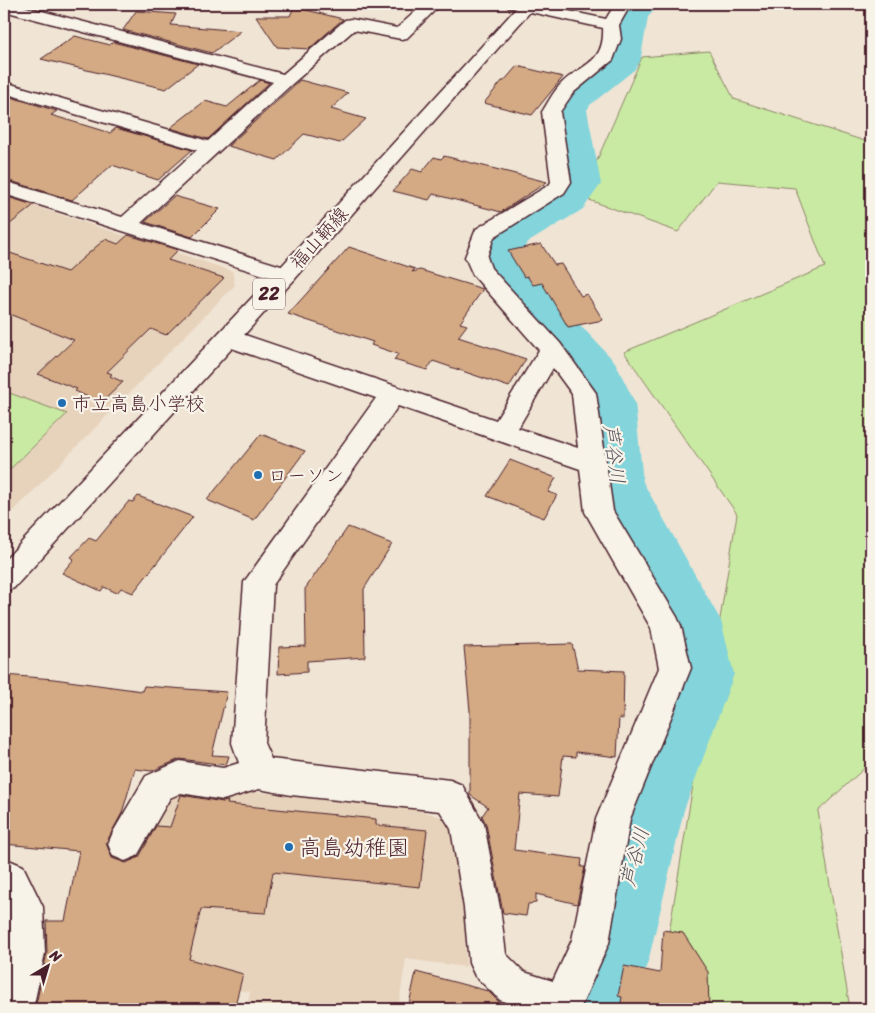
<svg xmlns="http://www.w3.org/2000/svg" width="875" height="1013" viewBox="0 0 875 1013" font-family="Sriracha,'Klee One',sans-serif">
	<rect width="100%" height="100%" fill="#f0e4d4"/>
	<filter id="ink" filterUnits="userSpaceOnUse"><feTurbulence type="fractalNoise" baseFrequency=".02" numOctaves="2"/><feDisplacementMap in="SourceGraphic" scale="10" xChannelSelector="R" yChannelSelector="G"/><feConvolveMatrix kernelMatrix="1 2 1 2 8 2 1 2 1" color-interpolation-filters="sRGB"/></filter>
	<g filter="url(#ink)">
		<g fill="#e7d3bc">
			<path d="M4,196L232,271L235,285L4,521Z"/>
			<path d="M190,786L401,805L445,818L454,824L463,854L466,967L406,959L398,1009H247L250,992L153,976L129,875L131,855L161,798Z"/>
		</g>
		<g fill="#c9eaa2" stroke="#8a8466">
			<path d="M709,51L734,99L871,143V762L818,811L850,1009H704L667,945L737,514L624,352L825,267L795,188L717,181L678,232L581,197L642,57Z"/>
			<path d="M4,391L67,414L4,475Z"/>
		</g>
		<g fill="none" stroke-linecap="round" stroke-linejoin="round">
			<path fill="#83d4db" fill-rule="evenodd" d="M621,4H660L648,17L640,62L634,70L590,105L587,110L601,184L583,209L527,243L520,254L522,263L615,362L635,403L643,482L721,621L734,674L684,810L649,958L632,1009H550L569,958L610,810L668,674L657,623L585,483L581,403L573,383L482,278L475,267L473,253L495,223L551,191L557,183L547,110L562,89L603,57L613,14Z"/>
		</g>
		<g fill="#d3aa84" stroke="#4a1f2b">
			<path d="M294,7L343,19L309,49L277,47L256,16H290Z"/>
			<path d="M136,11L176,14L171,25L241,31L212,53L123,30Z"/>
			<path d="M75,36L110,45L113,42L198,64L166,89L41,59Z"/>
			<path d="M517,66L563,77L532,115L484,103L502,81H504Z"/>
			<path d="M260,80L269,83L208,139L170,128L205,101L227,107Z"/>
			<path d="M300,80L348,93L331,109L366,119L340,143L304,134L277,160L228,146Z"/>
			<path d="M4,95L57,111L51,115L110,133L116,128L192,150L158,180L112,165L72,200L4,179Z"/>
			<path d="M444,156L547,182L501,212L433,194L429,200L393,191L412,169L422,172L434,157L441,159Z"/>
			<path d="M4,196L34,205L4,229Z"/>
			<path d="M174,196L220,209L192,237L145,222Z"/>
			<path d="M128,235L178,250L168,260L224,278L166,335L151,329L107,372L112,374L110,376L123,382L101,403L75,391L77,389L38,374L74,340L4,312V251L67,272L105,239L118,244Z"/>
			<path d="M541,244L555,265L561,264L581,296L587,294L603,320L568,327L542,283L533,285L527,276L524,277L508,251Z"/>
			<path d="M349,247L415,269L412,272L420,270L483,289L460,323L467,325L458,337L526,359L509,387L433,361L427,370L394,360L398,354L371,345L373,342L288,314Z"/>
			<path d="M261,434L305,451L254,520L207,500Z"/>
			<path d="M510,460L556,478L548,492L557,495L544,518L487,496Z"/>
			<path d="M138,496L193,517L133,593L121,588L117,593L104,587L101,591L62,573L74,559L71,557L89,538L96,541L129,501L133,502Z"/>
			<path d="M348,527L392,544L364,589L365,657L307,661V672L278,674L279,647L306,646L305,589Z"/>
			<path d="M572,644L578,669L624,671L623,719L619,718L617,757L576,752V757L563,756L558,797L520,794L514,850L582,859L581,867H585L577,904L536,894V903L528,904L526,916L503,913L486,824L482,816L488,807L470,795V711L464,647Z"/>
			<path d="M4,675L54,679L142,691L144,686L227,692L212,755L229,756L226,765L180,759L152,771L135,769L122,813L106,843L112,858L126,863L139,857L156,826L170,827L181,795L223,802L228,801L227,804L376,819V825L427,830L420,887L273,872L266,913L201,909L189,959L243,974L234,1009H35L47,953L46,921H65L79,851L4,844Z"/>
			<path d="M663,930L683,933L708,972L709,1009H620L622,997L618,996L624,966L660,973Z"/>
			<path d="M416,972L488,991L499,1002L518,1009H408Z"/>
		</g>
		<g fill="none" stroke-linecap="round" stroke-linejoin="round">
			<defs>
				<g id="minor">
					<path d="M4,4H15L283,74L345,20L351,19L397,28L424,4H441L407,38L401,39L354,30L292,84L141,223L294,270L297,275L294,280L286,282L4,194V181L122,217L197,150L4,93V82L208,141L273,82L4,11Z"/>
					<path d="M506,4H536L606,19L615,4H631L619,25L621,39L613,60L573,93L560,112L571,182L564,193L494,237L487,257L491,268L560,343L596,393L613,511L677,617L681,626L691,668L630,819L609,943L580,1009H523L500,1000L475,976L469,963L464,908L451,829L440,811L291,795L259,789L223,800L181,793L170,798L137,856L125,861L113,856L108,844L113,832L146,776L180,761L223,768L239,763L232,743L244,582L376,398L220,344L216,338L220,332L228,330L236,332L496,420L539,350L473,275L465,257L476,229L549,185L551,182L542,112C547,104 552,94 559,86C578,64 605,66 603,28L508,7ZM553,368L572,394L578,448L518,428ZM398,406L580,469L585,512L651,628L659,668L596,819L572,940L553,981L524,972L506,954L500,908L484,824L462,785L450,780L271,759L264,743L273,585Z"/>
					<path d="M4,858L23,866L43,907L45,953L33,1009H4C4,976 7,943 7,910L4,904Z"/>
				</g>
				<path id="major" d="M520,4H537L294,280L14,588L4,592V561L278,270Z"/>
			</defs>
			<use href="#minor" stroke="#4a1f2b" stroke-width="3"/>
			<use href="#major" stroke="#4a1f2b" stroke-width="3"/>
			<use href="#minor" fill="#f7f3e8" fill-rule="evenodd"/>
			<use href="#major" fill="#f7f3e8" fill-rule="evenodd"/>
		</g>
	</g>
	<g fill="#1f6fb2" stroke="#f7f3e8" stroke-width="2">
		<circle cx="62" cy="403" r="5"/>
		<circle cx="258" cy="475" r="5"/>
		<circle cx="289" cy="847" r="5"/>
	</g>
	<g text-anchor="middle" dominant-baseline="central" stroke-width="4.5" stroke-linejoin="round" paint-order="stroke">
		<rect fill="#f7f3e8" stroke="#7e5f64" stroke-width="1" x="253" y="278.5" width="32" height="31" rx="4"/>
		<g font-size="18" font-weight="bold" fill="#4a1f2b">
			<text x="269" y="294">22</text>
		</g>
		<g font-size="19" fill="#4a1f2b" stroke="#f7f3e8">
			<text transform="translate(319 238) rotate(-48)">福山鞆線</text>
		</g>
		<g font-size="19" fill="#4a1f2b" stroke="#f7f3e8" text-anchor="start">
			<text x="72" y="403">市立高島小学校</text>
			<text x="268" y="475">ローソン</text>
		</g>
		<g font-size="20" font-style="italic" fill="#5b5560" stroke="#f7f3e8">
			<text transform="translate(614 454) rotate(83)">芦谷川</text>
			<text transform="translate(635 857) rotate(-75)">芦谷川</text>
		</g>
		<g font-size="22" fill="#4a1f2b" stroke="#f7f3e8" text-anchor="start">
			<text x="299" y="847">高島幼稚園</text>
		</g>
	</g>
	<rect width="875" height="1013" fill="none" stroke="#f7f3e8" stroke-width="20"/>
	<rect x="10" y="10" width="855" height="993" fill="none" stroke="#4a1f2b" stroke-width="2" filter="url(#ink)"/>
	<g transform="translate(48 966) rotate(38)" stroke="#f7f3e8" stroke-width="4" paint-order="stroke">
	<path d="M0-4L9 19L0 12L-9 19Z" fill="#4a1f2b"/>
	<text y="-8" font-size="14" font-weight="bold" text-anchor="middle" fill="#4a1f2b">N</text>
	</g>
</svg>
